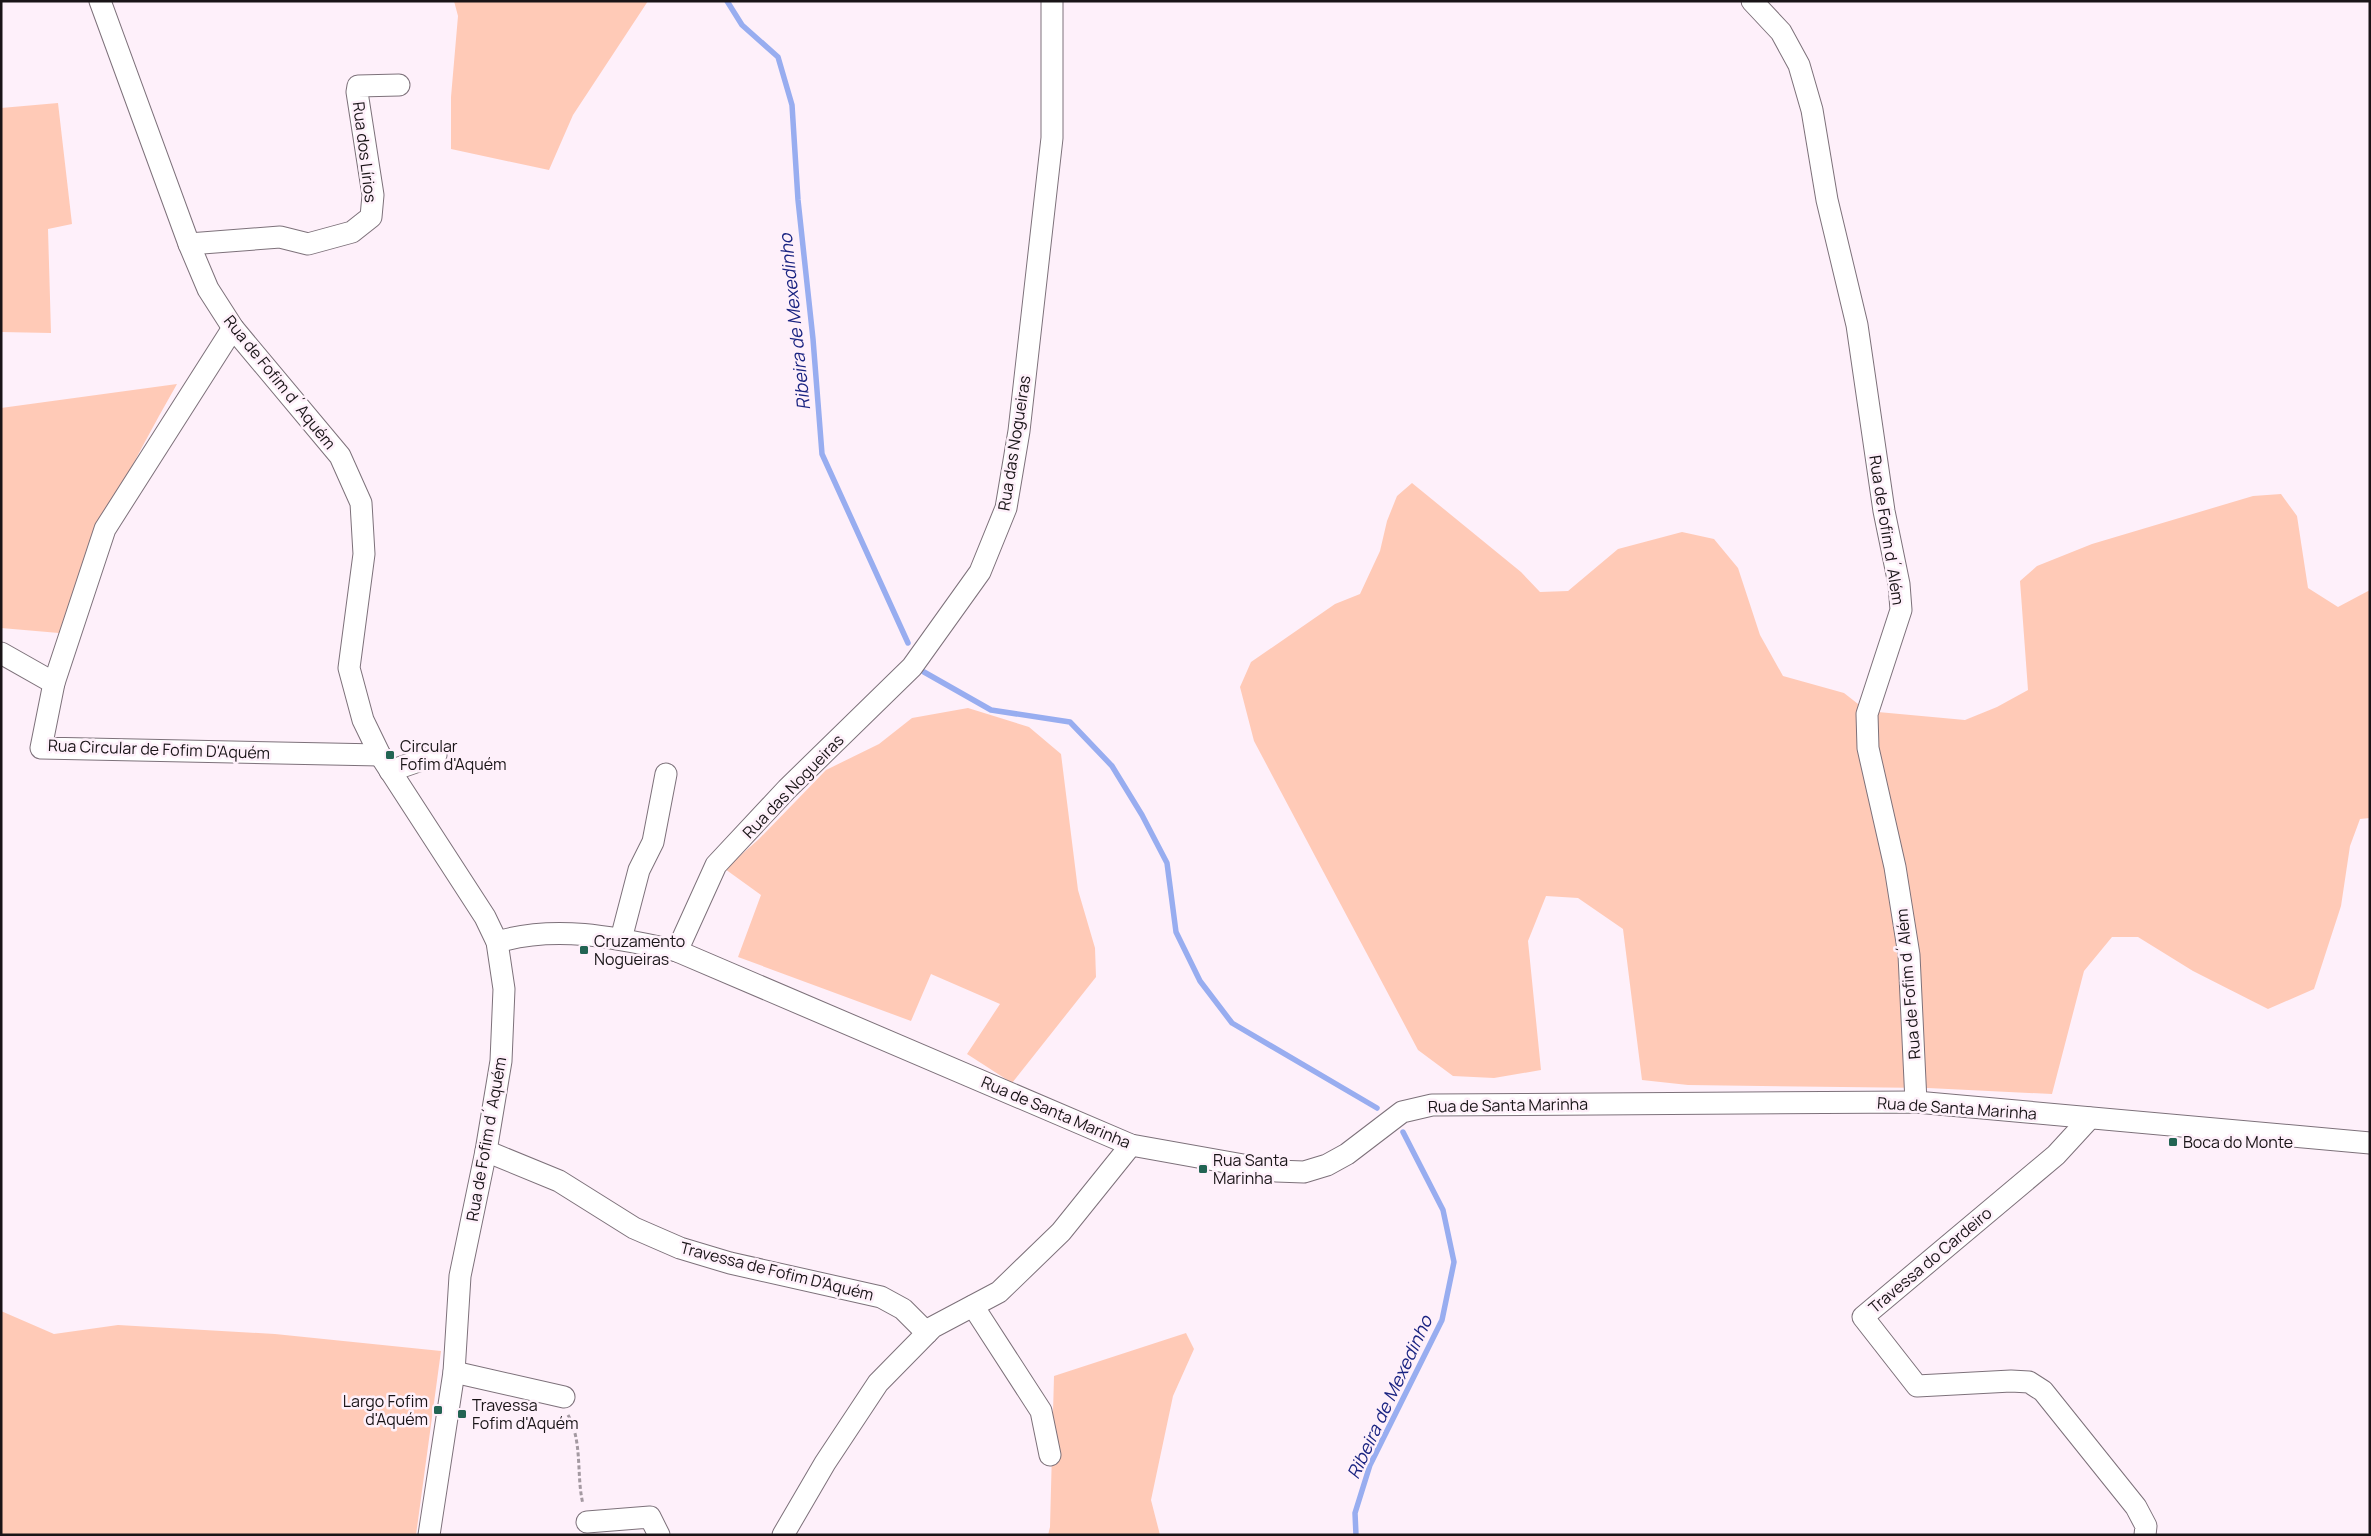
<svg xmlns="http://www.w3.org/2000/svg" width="2371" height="1536" viewBox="0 0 2371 1536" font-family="Manrope,sans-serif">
	<rect width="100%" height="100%" fill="#fef0fa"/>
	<g fill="#ffcab7">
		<path d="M454,1H648L573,115L549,170L451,149V97L458,16Z"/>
		<path d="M58,103L72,224L48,229L51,333L1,332V108Z"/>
		<path d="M177,384C131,465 89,545 59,633L1,628V408Z"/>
		<path d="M1412,483L1521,572L1540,592L1568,591L1618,549L1682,532L1714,539L1738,568L1760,635L1783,676L1844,693L1867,711L1965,720L1997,707L2028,690L2020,581L2037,566L2092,544L2253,496L2281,494L2297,516L2308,588L2338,607L2370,590V818L2360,819L2350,846L2341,906L2314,989L2268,1009L2193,971L2138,937H2112L2084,971L2052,1094L1928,1088L1688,1085L1642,1080L1623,929L1578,898L1546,896L1528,941L1541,1070L1494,1078L1453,1076L1418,1050L1254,741L1240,687L1251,662L1335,604L1360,594L1380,551L1387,521L1397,496Z"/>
		<path d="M968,708L1029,727L1061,754L1078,890L1095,948L1096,977L1012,1083L967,1054L1000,1004L931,974L911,1021L738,957L761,895L725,869L759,839L826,770L879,744L912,718Z"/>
		<path d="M1,1311L54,1334L118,1325L275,1334L441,1351L416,1535H1Z"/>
		<path d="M1186,1333L1194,1349L1173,1396L1151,1500L1160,1535H1048L1050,1527L1054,1376Z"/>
	</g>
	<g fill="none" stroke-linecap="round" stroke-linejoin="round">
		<g stroke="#98adf0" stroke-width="5.5">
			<path d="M727,1L742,25L778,57L792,105L798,200L813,339L822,454L908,643"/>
			<path d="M924,672L991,710L1070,722L1112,766L1142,815L1167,863L1176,932L1200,981L1232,1023L1377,1108"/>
			<path d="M1356,1535L1355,1513L1370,1465L1442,1320L1454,1262L1443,1210L1403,1132"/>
		</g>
		<defs>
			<g id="minor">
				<path d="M100,1L189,244L208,289L233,328L340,456L361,503L364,554L349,668L363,720L380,755L485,917L497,942L504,989L501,1061L486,1151L460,1276L454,1372L429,1535"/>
				<path d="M1752,1L1781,32L1799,65L1812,110L1827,200L1857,325L1884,511L1899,584L1901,610L1867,714L1868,748L1895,867L1909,955L1916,1102"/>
				<path d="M189,244L280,237L308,244L352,232L371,217L373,195L357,92L358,86L399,85"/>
				<path d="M233,328L105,529L54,683L41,748L380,755"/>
				<path d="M1,653L54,683"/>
				<path d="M390,771L436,755"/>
				<path d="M621,939L639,870L653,842L666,774"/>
				<path d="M497,942C558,924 617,938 677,951L1131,1145L1276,1171L1304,1172L1327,1165L1347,1154L1402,1112L1432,1105L1916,1102L2370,1143"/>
				<path d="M677,951L716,865L787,789L912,667L980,572L1006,508L1019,431L1052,138V1"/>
				<path d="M2090,1118L2056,1155L1863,1317L1917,1386L2011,1381L2029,1382L2043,1391L2136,1507L2146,1526L2145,1535"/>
				<path d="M486,1151L559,1181L634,1228L680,1248L730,1263L881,1297L903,1309L927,1333"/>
				<path d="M973,1306L1041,1411L1050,1455"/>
				<path d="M454,1372L564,1397"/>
				<path d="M587,1522L650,1517L659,1535"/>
				<path d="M783,1535L825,1463L878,1383L933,1327L999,1292L1061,1232L1131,1145"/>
			</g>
		</defs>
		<use href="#minor" stroke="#7d717a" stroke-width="23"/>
		<path stroke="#a499a1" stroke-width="3" stroke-dasharray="4 2.5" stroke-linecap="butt" d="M568,1415C583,1442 576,1476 583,1504"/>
		<use href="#minor" stroke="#fff" stroke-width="21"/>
	</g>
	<g fill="#226453" stroke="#fef0fa" stroke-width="2">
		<rect x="385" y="750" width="10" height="10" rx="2.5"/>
		<rect x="579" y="945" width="10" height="10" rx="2.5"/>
		<rect x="2168" y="1137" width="10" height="10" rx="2.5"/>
		<rect x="1198" y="1164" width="10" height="10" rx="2.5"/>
		<rect x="433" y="1405" width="10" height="10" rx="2.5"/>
		<rect x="457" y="1409" width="10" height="10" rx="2.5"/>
	</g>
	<g text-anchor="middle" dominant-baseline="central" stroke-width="5" stroke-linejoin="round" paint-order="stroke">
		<g font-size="16" fill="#191417" stroke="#fef0fa">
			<text transform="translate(365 152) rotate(83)">Rua dos Lírios</text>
			<text transform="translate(280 382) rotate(51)">Rua de Fofim d´Aquém</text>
			<text transform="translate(1014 443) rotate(-81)">Rua das Nogueiras</text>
			<text transform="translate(1887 530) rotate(81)">Rua de Fofim d´Além</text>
			<text transform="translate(159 749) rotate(2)">Rua Circular de Fofim D'Aquém</text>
			<text transform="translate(793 786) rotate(-46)">Rua das Nogueiras</text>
			<text transform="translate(1908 984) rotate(-95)">Rua de Fofim d´Além</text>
			<text transform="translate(1508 1105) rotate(-1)">Rua de Santa Marinha</text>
			<text transform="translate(1957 1108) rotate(4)">Rua de Santa Marinha</text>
			<text transform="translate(1056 1112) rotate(23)">Rua de Santa Marinha</text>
			<text transform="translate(486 1139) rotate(-80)">Rua de Fofim d´Aquém</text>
			<text transform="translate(1930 1260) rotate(-40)">Travessa do Cardeiro</text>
			<text transform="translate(777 1271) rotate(14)">Travessa de Fofim D'Aquém</text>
		</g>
		<g font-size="16" fill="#191417" stroke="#fef0fa" text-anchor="start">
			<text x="400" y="746">Circular<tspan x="400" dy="18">Fofim d'Aquém</tspan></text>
			<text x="594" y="941">Cruzamento<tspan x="594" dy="18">Nogueiras</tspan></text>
			<text x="2183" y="1142">Boca do Monte</text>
			<text x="1213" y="1160">Rua Santa<tspan x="1213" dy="18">Marinha</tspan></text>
			<text x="428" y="1401" text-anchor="end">Largo Fofim<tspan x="428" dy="18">d'Aquém</tspan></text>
			<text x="472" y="1405">Travessa<tspan x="472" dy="18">Fofim d'Aquém</tspan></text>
		</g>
		<g font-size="18" font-style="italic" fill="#1a2482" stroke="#fef0fa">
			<text transform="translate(794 322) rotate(-96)">Ribeira de Mexedinho</text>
			<text transform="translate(1389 1397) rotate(-65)">Ribeira de Mexedinho</text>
		</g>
	</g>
	<rect width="2371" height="1536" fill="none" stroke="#191417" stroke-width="5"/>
</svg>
